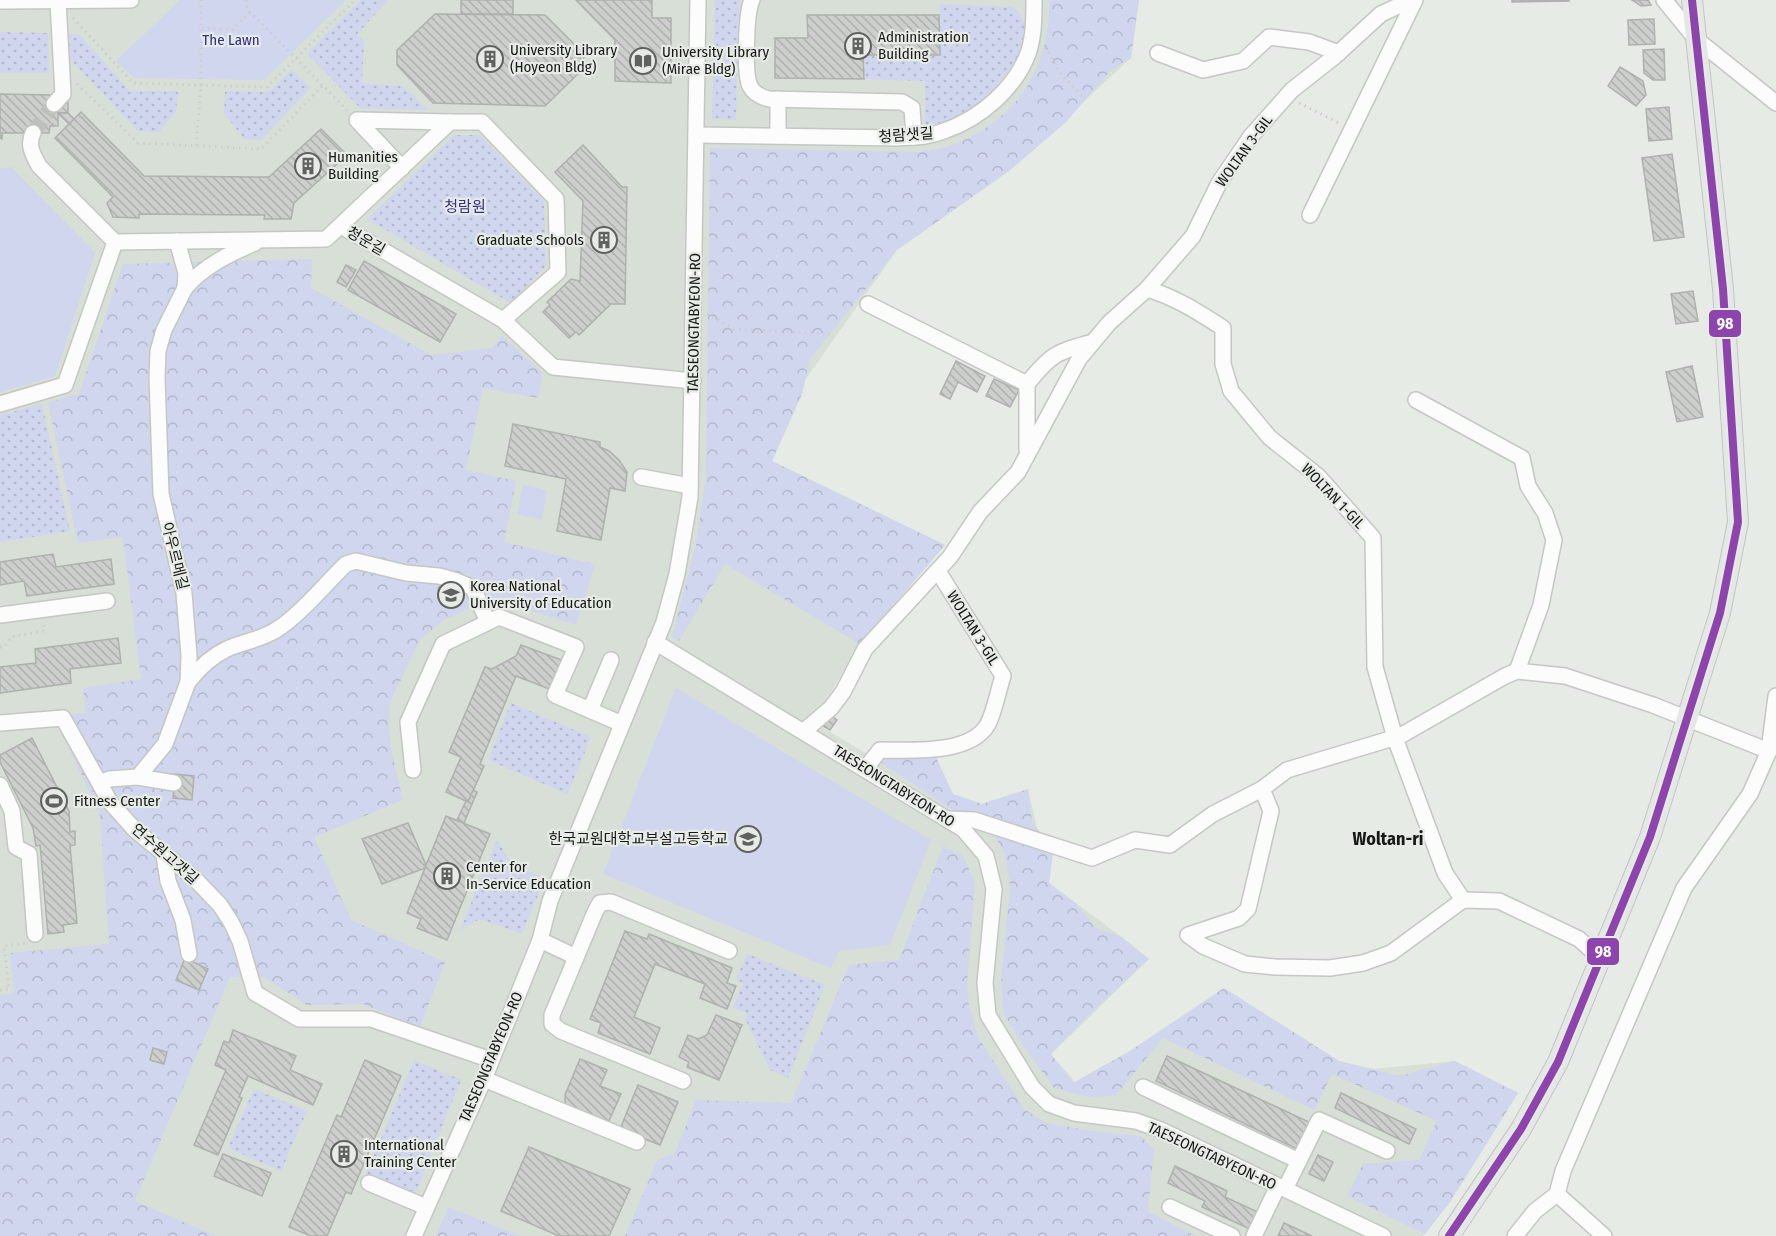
<svg xmlns="http://www.w3.org/2000/svg" width="1776" height="1236" viewBox="0 0 1776 1236" font-family="'Fira Sans Condensed','Noto Sans KR',sans-serif">
	<defs>
		<pattern id="forest-crowns" width="20" height="18" patternUnits="userSpaceOnUse" patternTransform="scale(1.5)"><rect width="20" height="18" fill="#d0d6ee"/><path d="M2 6a3 3 0 1 1 6 0M12 15a3 3 0 1 1 6 0" fill="none" stroke="#b2b7cb"/></pattern>
		<pattern id="garden-dots" width="8" height="8" patternUnits="userSpaceOnUse" patternTransform="scale(1.5)"><rect width="8" height="8" fill="#d0d6ee"/><path d="M2 2h.1M6 6h.1" fill="none" stroke="#b2b7cb" stroke-width="1.8" stroke-linecap="round"/></pattern>
		<pattern id="building-back-hatch" width="6" height="6" patternUnits="userSpaceOnUse" patternTransform="scale(1.5)"><rect width="6" height="6" fill="#cccfcc"/><path d="M-1 5l2 2M0 0l6 6M5-1l2 2" fill="none" stroke="#aeb1ae"/></pattern>
	</defs>
	<rect width="100%" height="100%" fill="#e7ebe6"/>
	<path fill="#d7dfd6" d="M0,0H1139L1131,58L1082,103L1066,122L1009,171L897,250L805,380L802,394L772,461L945,545L860,644L813,722L874,758L935,755L953,794L982,804L1028,789L1037,828L1053,852L1049,883L1123,938L1149,959L1051,1054L1075,1082L1130,1051L1224,988L1339,1061L1373,1069L1455,1061L1518,1093L1450,1202L1423,1236H0Z"/>
	<g fill="#d0d6ee">
		<path d="M180,0H346L264,80L134,78L116,61Z"/>
		<path d="M11,167L95,253L55,376L0,392V169Z"/>
		<path d="M523,485L547,490L542,520L517,514Z"/>
		<path d="M676,688L931,840L890,945L839,951L831,968L603,874Z"/>
	</g>
	<g fill="url(#forest-crowns)">
		<path d="M1049,0H1139L1131,58L1111,70L1066,122L1009,171L897,250L810,359L802,394L772,461L945,545L860,644L725,564L679,641L672,637L696,545L706,476L710,148L919,152C929,150 941,149 950,146C1016,121 1051,69 1049,0Z"/>
		<path d="M312,259L311,288L431,355L492,348L502,336L543,373L538,398L483,388L466,470L516,481L504,542L595,564L576,625L491,598L442,621L419,641L389,705L390,745L403,800L314,837L351,920L445,962L420,1027L363,1004L307,1005L264,977H230L135,1201L216,1236H0V995L14,993L10,953L109,944L100,814L62,734L71,714L85,713L83,688L141,679L123,537L78,543L48,402L79,394L123,264Z"/>
		<path d="M935,755L953,794L982,804L1028,789L1032,822L1053,852L1049,883L1074,902L1096,928L1123,938L1149,959L1090,1014L1051,1054L1073,1083L1130,1051L1224,988L1339,1061L1400,1076L1455,1061L1518,1093L1450,1202L1425,1234L1347,1196L1363,1164L1419,1160L1437,1121L1332,1074L1314,1110L1163,1038L1115,1096L1088,1097L1054,1088L1023,1045L1004,1014L1001,985L1010,885L1005,854L996,838L874,758Z"/>
		<path d="M943,846L963,856L975,883L967,982L969,1005L978,1037L1024,1109L1046,1123L1092,1131L1141,1136L1154,1150L1148,1212L1196,1236H625L657,1161L675,1153L696,1100L791,1103L849,965L899,960Z"/>
		<path d="M449,1207L520,1236H436Z"/>
	</g>
	<g fill="url(#garden-dots)">
		<path d="M361,0H388L357,34L364,42L362,83L403,86L428,110L360,108L307,53Z"/>
		<path d="M715,0H740L738,27L736,120L712,119Z"/>
		<path d="M940,4L1013,7C1049,33 996,91 972,108C959,118 941,124 925,125V81L864,79L863,55H940Z"/>
		<path d="M0,32L48,33L49,73H0Z"/>
		<path d="M69,34L80,35L130,91H178L176,111L159,132L138,131L70,59Z"/>
		<path d="M292,69L310,88L261,140L244,139L224,113L225,91L269,92Z"/>
		<path d="M454,135H480L544,201L546,266L511,303L367,219Z"/>
		<path d="M42,404L70,531L0,542V415Z"/>
		<path d="M511,703L591,737L568,794L488,760Z"/>
		<path d="M498,838C508,868 518,867 545,878L522,934L484,920H478L460,930Z"/>
		<path d="M747,954L825,985L788,1078L770,1070L745,1019L747,1013L733,1008L743,983L736,980Z"/>
		<path d="M414,1060L461,1080L415,1194L366,1174Z"/>
		<path d="M254,1089L307,1111L281,1171L228,1148Z"/>
	</g>
	<g fill="url(#building-back-hatch)" stroke="#aeb1ad" stroke-width="1.5">
		<rect x="461" y="0" width="52" height="14"/>
		<path d="M576,0H652V18H671V83L615,81V40Z"/>
		<path d="M1512,0H1569V1L1512,2Z"/>
		<path d="M1632,0H1648L1651,5L1641,6Z"/>
		<path d="M435,14L545,15L584,54L583,69L545,106L433,103L397,65V50Z"/>
		<path d="M807,15H939L940,55H863L864,79L775,78V38H808Z"/>
		<path d="M1654,19L1655,44L1629,45L1628,20Z"/>
		<path d="M1664,49L1665,80H1653L1644,73L1643,50Z"/>
		<path d="M1620,67L1643,81L1646,95L1636,106L1608,86Z"/>
		<path d="M0,94L50,95V104L68,103V113H58V126H50L49,133H2V139L0,138Z"/>
		<path d="M1669,107L1672,139L1649,141L1646,109Z"/>
		<path d="M81,112L144,176L269,177L321,129L347,155L294,203L291,219H264L265,215L139,214V218L113,217L107,203L113,197L55,138Z"/>
		<path d="M58,113H68L74,119L69,124Z"/>
		<path d="M583,145L622,187H627L625,304H611L579,335L576,332L569,338L543,312L550,305L547,302L571,279L580,281L583,201L555,172Z"/>
		<path d="M1672,154L1684,237L1654,241L1642,158Z"/>
		<path d="M364,261L456,314L440,342L348,290Z"/>
		<path d="M346,265L356,270L346,287L337,282Z"/>
		<path d="M1693,291L1698,321L1676,324L1671,294Z"/>
		<path d="M956,361L985,376L977,392L958,382L950,399L940,394Z"/>
		<path d="M1692,366L1703,417L1677,422L1666,372Z"/>
		<path d="M994,379L1019,390L1010,407L986,396Z"/>
		<path d="M513,424L600,442V447L609,451L619,460L627,472L625,491L610,488L601,540L557,531L566,479L505,466Z"/>
		<path d="M53,554L56,567L111,559L114,584L27,596L24,581L0,585V562Z"/>
		<path d="M118,638L121,663L70,669L71,683L0,693V667L36,663L35,649Z"/>
		<path d="M521,645L564,661L552,690L516,676L480,764L484,766L468,802L446,792L461,757L449,752L485,667L492,669L516,656Z"/>
		<path d="M830,715L837,720L830,730L823,726Z"/>
		<path d="M32,738L69,811L70,832L75,831V845L70,846L77,923L63,925L64,932L48,934L40,845L36,846L33,828L0,762V755Z"/>
		<path d="M175,774L194,776L192,800L173,798Z"/>
		<path d="M473,790L477,792L464,823L457,820L466,801L468,802Z"/>
		<path d="M446,816L490,834L447,940L417,928L421,919L407,913L425,868L382,884L362,839L408,823L426,865Z"/>
		<path d="M625,931L647,939L649,934L732,968L727,983L736,986L727,1009L700,998L705,984L655,964L634,1017L660,1028L650,1054L598,1033L601,1023L590,1019Z"/>
		<path d="M185,958L208,969L199,990L176,980Z"/>
		<path d="M716,1015L742,1025L719,1080L687,1067L689,1062L679,1057L688,1035L698,1039L707,1035Z"/>
		<path d="M233,1030L296,1056L290,1070L322,1084L313,1105L248,1076L239,1097L242,1098L218,1155L194,1145L226,1070L215,1065L224,1041L229,1043Z"/>
		<path d="M153,1048L167,1052L164,1064L150,1060Z"/>
		<path d="M1167,1056L1309,1122L1297,1149L1156,1081Z"/>
		<path d="M580,1059L607,1070L600,1086L621,1094L608,1123L568,1107L565,1104V1095Z"/>
		<path d="M365,1060L401,1076L351,1194L346,1192L327,1236H311L289,1227L337,1115L341,1117Z"/>
		<path d="M638,1085L678,1102L660,1145L620,1129Z"/>
		<path d="M1341,1093L1416,1129L1409,1144L1335,1108Z"/>
		<path d="M529,1147L630,1189L609,1236H559L501,1211Z"/>
		<path d="M223,1154L271,1173L262,1196L214,1176Z"/>
		<path d="M1318,1155L1333,1162L1324,1181L1309,1174Z"/>
		<path d="M1175,1166L1227,1191L1225,1197L1260,1213L1252,1230L1202,1207L1205,1201L1168,1183Z"/>
		<path d="M1284,1223L1312,1236H1278Z"/>
	</g>
	<g fill="none" stroke-linecap="round" stroke-linejoin="round">
		<path stroke="#bdc1bc" stroke-width="15" stroke-dasharray="15 8" stroke-linecap="butt" d="M33,133L54,104"/>
		<defs>
			<g id="minor">
				<path d="M752,0C746,12 744,74 750,86C754,94 761,97 769,99L902,102L912,108L914,137"/>
				<path d="M1664,0L1696,39L1776,103"/>
				<path d="M0,1L131,0"/>
				<path d="M1158,53L1203,70L1243,61L1269,37L1309,42L1339,53"/>
				<path d="M54,104L63,94L58,1"/>
				<path d="M33,133C27,145 33,155 39,166L115,242L326,239L450,122H482L556,199L558,272L503,320"/>
				<path d="M696,135L898,138C914,137 929,137 944,131C981,118 1016,88 1029,51C1034,34 1034,17 1034,0"/>
				<path d="M778,136V99"/>
				<path d="M402,168L357,120L450,122"/>
				<path d="M1310,215L1415,0"/>
				<path d="M341,226L503,320L553,367L693,381"/>
				<path d="M185,288C204,266 229,254 255,243"/>
				<path d="M1147,289C1175,297 1198,312 1223,328V364L1231,391L1269,437L1318,476L1373,538L1375,667L1395,738L1445,873L1463,900"/>
				<path d="M868,304L1027,384C1051,354 1056,352 1093,342"/>
				<path d="M1027,384V450"/>
				<path d="M1416,400L1522,458L1528,486L1545,513L1554,540L1541,605L1517,671"/>
				<path d="M0,404L65,385L115,242"/>
				<path d="M641,477L690,486"/>
				<path d="M0,615L107,601"/>
				<path d="M655,642L963,829L986,856L994,889L985,983L988,1015L1032,1087L1049,1104L1074,1113L1136,1121L1161,1130L1383,1236"/>
				<path d="M188,682C199,668 210,657 227,649C245,641 265,639 282,626C306,609 325,584 346,564L356,561L406,573L439,576L457,581L473,588L488,622"/>
				<path d="M590,710L611,660"/>
				<path d="M0,723L63,718L110,802L135,830L195,879L220,905L231,922L240,941L255,993L299,1019H371L491,1060"/>
				<path d="M804,731L831,708L843,692L865,649L950,557L980,512L1018,472L1079,359L1109,323L1147,289L1193,236L1219,183L1251,136L1292,90L1334,57L1381,14L1411,0"/>
				<path d="M1769,751L1776,696"/>
				<path d="M865,769L880,750C910,750 971,755 988,724C995,710 998,691 1003,676L938,571"/>
				<path d="M413,770L408,722L443,644L499,617L576,647L555,695L622,724"/>
				<path d="M138,777L174,783"/>
				<path d="M100,783L109,779L138,777L165,744L188,682L189,656L184,593L161,494L157,378L158,351L164,330L185,288L186,273L177,241"/>
				<path d="M0,785L12,811L16,847L29,854L35,934"/>
				<path d="M1262,789L1271,811L1248,909L1239,918L1188,935L1203,946L1245,964L1275,967L1330,968L1363,963L1391,953L1463,900L1499,901L1579,939L1600,958"/>
				<path d="M948,819L974,820L1092,858L1135,840L1170,845L1213,814L1262,789L1287,770L1400,736L1505,676L1517,671L1565,676L1653,705L1769,751L1750,794L1684,888L1563,1171L1557,1194"/>
				<path d="M164,855L168,881L183,920L189,954"/>
				<path d="M540,940L576,957"/>
				<path d="M484,1079L637,1142"/>
				<path d="M683,1081L561,1031L552,1024V1015L595,912L600,903L611,902L729,951"/>
				<path d="M1143,1087L1299,1161"/>
				<path d="M369,1183L426,1207"/>
				<path d="M1285,1189L1319,1120L1387,1151"/>
				<path d="M1170,1207L1232,1236"/>
				<path d="M414,1236L484,1079L540,940L550,901L664,622L677,574L690,497L698,0"/>
				<path d="M1254,1236L1278,1186"/>
				<path d="M1515,1236L1535,1211L1557,1194L1604,1236"/>
			</g>
			<path id="major" d="M1449,1236L1521,1129L1558,1062L1650,837L1720,613L1738,522L1723,289L1692,0"/>
		</defs>
		<use href="#minor" stroke="#c4c7c3" stroke-width="18"/>
		<use href="#major" stroke="#c3c5c3" stroke-width="22"/>
		<g stroke="#cdcdcc" stroke-width="3" stroke-dasharray="1.5 4.5" stroke-linecap="butt">
			<path d="M246,0L247,7L250,12L347,110"/>
			<path d="M73,18L133,83L267,87L355,0"/>
			<path d="M202,28L232,30L250,12"/>
			<path d="M1045,47L1061,74L1085,99"/>
			<path d="M77,84L138,143L261,149L323,85"/>
			<path d="M1299,103L1339,123"/>
			<path d="M196,145L201,86V0"/>
			<path d="M707,314L734,329L830,334"/>
			<path d="M0,647H4L11,637L44,631L43,623"/>
			<path d="M0,990L9,989L4,946L25,943"/>
		</g>
		<use href="#minor" stroke="#fbfcfb" stroke-width="15"/>
		<use href="#major" stroke="#e4e8e4" stroke-width="20"/>
		<defs>
			<path id="bus-1" d="M1449,1236L1521,1129L1558,1062L1650,837L1720,613L1738,522L1723,289L1692,0"/>
		</defs>
		<use href="#bus-1" stroke="#e6ece5" stroke-width="12"/>
		<use href="#bus-1" stroke="#8e44ad" stroke-width="8"/>
	</g>
	<defs>
		<symbol id="building-ring" viewBox="-11 -11 22 22"><circle r="9.5" fill="#e6ece5" stroke="#60625f" stroke-width="1.5"/><path d="M-4-6H4V6H1V3H-1V6H-4ZM-2.5-4.3h1.7v1.8h-1.7ZM.8-4.3h1.7v1.8H.8ZM-2.5-1h1.7V.8h-1.7ZM.8-1h1.7V.8H.8Z" fill="#60625f"/></symbol>
		<symbol id="library-ring" viewBox="-11 -11 22 22"><circle r="9.5" fill="#e6ece5" stroke="#60625f" stroke-width="1.5"/><path d="M-6-4Q-3-5.5-.7-3.5V5Q-3 3-6 4ZM6-4Q3-5.5 .7-3.5V5Q3 3 6 4Z" fill="#60625f"/></symbol>
		<symbol id="university-ring" viewBox="-11 -11 22 22"><circle r="9.5" fill="#e6ece5" stroke="#60625f" stroke-width="1.5"/><path d="M0-5L7-2L0 1L-7-2ZM-4 1L0 2.5L4 1V4Q0 6-4 4Z" fill="#60625f"/></symbol>
		<symbol id="stadium-ring" viewBox="-11 -11 22 22"><circle r="9.5" fill="#e6ece5" stroke="#60625f" stroke-width="1.5"/><path d="M0-5a6.5 5 0 1 0 0 10a6.5 5 0 1 0 0-10ZM-3.5-1.8h7v3.6h-7Z" fill="#60625f"/></symbol>
		<symbol id="school-ring" viewBox="-11 -11 22 22"><circle r="9.5" fill="#e6ece5" stroke="#60625f" stroke-width="1.5"/><path d="M0-5L7-2L0 1L-7-2ZM-4 1L0 2.5L4 1V4Q0 6-4 4Z" fill="#60625f"/></symbol>
	</defs>
	<g fill-rule="evenodd">
		<use href="#building-ring" x="843" y="31" width="30" height="30"/>
		<use href="#building-ring" x="475" y="44" width="30" height="30"/>
		<use href="#library-ring" x="628" y="46" width="30" height="30"/>
		<use href="#building-ring" x="293" y="151" width="30" height="30"/>
		<use href="#building-ring" x="589" y="225" width="30" height="30"/>
		<use href="#university-ring" x="436" y="580" width="30" height="30"/>
		<use href="#stadium-ring" x="39" y="786" width="30" height="30"/>
		<use href="#school-ring" x="733" y="824" width="30" height="30"/>
		<use href="#building-ring" x="432" y="861" width="30" height="30"/>
		<use href="#building-ring" x="329" y="1139" width="30" height="30"/>
	</g>
	<g text-anchor="middle" dominant-baseline="central" stroke-width="4.5" stroke-linejoin="round" paint-order="stroke">
		<g font-size="15" fill="#171916" stroke="#e6ece5" text-anchor="start">
			<text x="878" y="37">Administration<tspan x="878" dy="17">Building</tspan></text>
			<text x="510" y="50">University Library<tspan x="510" dy="17">(Hoyeon Bldg)</tspan></text>
			<text x="662" y="52">University Library<tspan x="662" dy="17">(Mirae Bldg)</tspan></text>
			<text x="328" y="157">Humanities<tspan x="328" dy="17">Building</tspan></text>
			<text x="584" y="240" text-anchor="end">Graduate Schools</text>
			<text x="470" y="586">Korea National<tspan x="470" dy="17">University of Education</tspan></text>
			<text x="74" y="801">Fitness Center</text>
			<text x="728" y="839" text-anchor="end">한국교원대학교부설고등학교</text>
			<text x="466" y="867">Center for<tspan x="466" dy="17">In-Service Education</tspan></text>
			<text x="364" y="1145">International<tspan x="364" dy="17">Training Center</tspan></text>
		</g>
		<g font-size="15" fill="#332f8a" stroke="#e6ece5">
			<text x="231" y="40">The Lawn</text>
			<text x="465" y="207">청람원</text>
		</g>
		<g font-size="15" fill="#171916" stroke="#e6ece5">
			<text transform="translate(906 135) rotate(-4)">청람샛길</text>
			<text transform="translate(1244 151) rotate(-54)">WOLTAN 3-GIL</text>
			<text transform="translate(366 241) rotate(30)">청운길</text>
			<text transform="translate(694 323) rotate(-89)">TAESEONGTABYEON-RO</text>
			<text transform="translate(1333 496) rotate(46)">WOLTAN 1-GIL</text>
			<text transform="translate(175 556) rotate(76)">아우르메길</text>
			<text transform="translate(973 628) rotate(58)">WOLTAN 3-GIL</text>
			<text transform="translate(894 786) rotate(32)">TAESEONGTABYEON-RO</text>
			<text transform="translate(165 854) rotate(41)">연수원고갯길</text>
			<text transform="translate(491 1057) rotate(-67)">TAESEONGTABYEON-RO</text>
			<text transform="translate(1212 1156) rotate(25)">TAESEONGTABYEON-RO</text>
		</g>
		<g font-size="18" font-weight="bold" fill="#171916" stroke="#e6ece5">
			<text x="1388" y="839">Woltan-ri</text>
		</g>
	</g>
	<g stroke="#e6ece5" stroke-width="2">
		<rect x="1708" y="309" width="34" height="29" rx="6" fill="#8e44ad"/>
		<rect x="1586" y="937" width="34" height="29" rx="6" fill="#8e44ad"/>
	</g>
	<g font-size="16" text-anchor="middle" font-weight="bold" fill="#fff">
		<text x="1725" y="329">98</text>
		<text x="1603" y="957">98</text>
	</g>
</svg>
